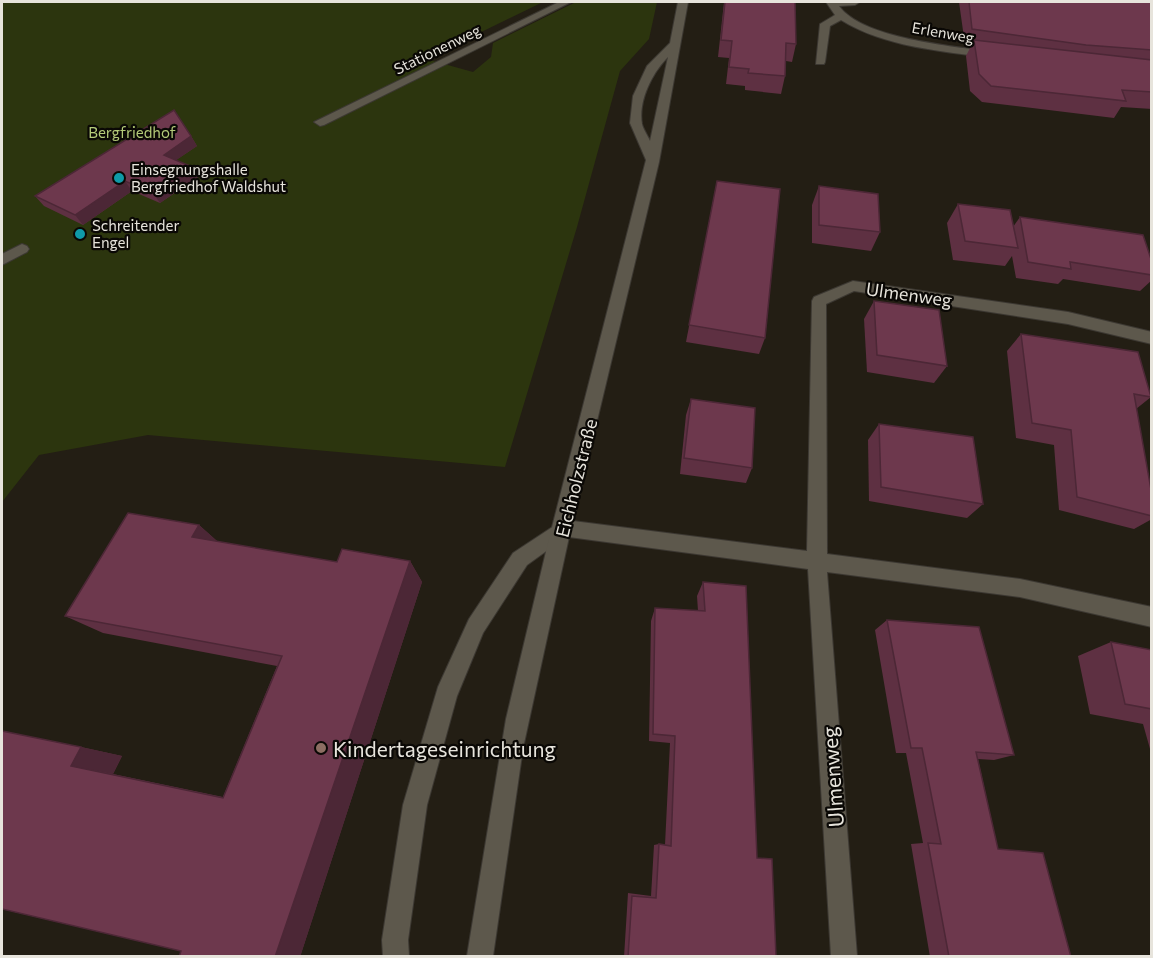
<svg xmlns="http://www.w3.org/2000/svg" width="1153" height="958" viewBox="0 0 1153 958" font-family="Commissioner,sans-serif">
	<rect width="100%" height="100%" fill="#231e14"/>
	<path fill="#2c350e" d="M2,2H543L426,59L473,72L491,57L493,43L576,2H657L649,39L620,71L577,227L505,467L148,435L39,455L2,502Z"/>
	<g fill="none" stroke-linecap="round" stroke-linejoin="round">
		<defs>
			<g id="lane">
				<path d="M559,2H571L324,125L320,126L314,122Z"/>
				<path d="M22,244L27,246L29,249L27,252L2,265V254Z"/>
				<path d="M563,520L570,522L572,528L570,534L527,565L483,633L457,696L427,805L408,940L409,956H383L382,940L403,805L438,687L469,619L513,553Z"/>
			</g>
			<g id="street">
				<path d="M678,2H688L659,162L573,521L807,551L812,301L814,297L853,281L1068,312L1152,332V344L1068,324L854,291L826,304L827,554L1020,579L1152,607V627L1020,597L827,572L857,956H831L808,569L569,537L523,748L493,956H467L506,719L549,539L646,160L630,123L633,96L647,66L670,43ZM668,57L650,141C648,136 643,129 642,124C638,101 652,73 668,57Z"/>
				<path d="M826,2H860L855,5L839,6C863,39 953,46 992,52L997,55L992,58C942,51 884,47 841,20L830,26L825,62L824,64H816L820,24L835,15Z"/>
			</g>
		</defs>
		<use href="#lane" stroke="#3c3832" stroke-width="2"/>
		<use href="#street" stroke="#3c3832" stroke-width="2"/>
		<use href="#lane" fill="#5d584c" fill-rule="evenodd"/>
		<use href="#street" fill="#5d584c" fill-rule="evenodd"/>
	</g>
	<g fill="#5e3042">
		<path d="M724,2H795L796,44L792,62L786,61L785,76L781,94L745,90V86L726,84L729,58L718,57Z"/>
		<path d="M959,2H1152V109L1121,107L1114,118L982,102L970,91L966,56L971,46L965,45Z"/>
		<path d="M191,136L197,146L176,160L198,177L160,203L132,191L83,225L44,206L35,196Z"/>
		<path d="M717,181L765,338L759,354L686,342Z"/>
		<path d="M819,186L880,232L871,251L812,243V205Z"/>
		<path d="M958,204L1013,227L1020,217L1152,262V280L1140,291L1063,279L1058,284L1016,278L1012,256L1005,266L953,260L947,223Z"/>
		<path d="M874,301L947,366L934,383L867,372L864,319Z"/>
		<path d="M1021,334L1151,397L1136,409L1152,495V519L1134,529L1059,510L1054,445L1016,438L1007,351Z"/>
		<path d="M691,399L752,468L746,483L680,474L686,415Z"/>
		<path d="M879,424L983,504L967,518L869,501L868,440Z"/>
		<path d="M199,525L218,542L337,562L410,561L422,582L300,957H179L181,951L2,909L81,747L122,756L113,774L223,797L277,666L103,633L65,616Z"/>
		<path d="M703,582L776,957H624L628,893L651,896L654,845L659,844L665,845L670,743L649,741L651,621L655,608L698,611L697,596Z"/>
		<path d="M887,620L1014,755L994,760L978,759L998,849L1071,957H930L911,844L923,843L906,753H896L875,630Z"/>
		<path d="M1111,642L1152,650V756L1143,724L1090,714L1078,656Z"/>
	</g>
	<g fill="#4c2736">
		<path d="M191,136L197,146L169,165L164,155Z"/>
		<path d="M192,167L198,177L160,203L153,193Z"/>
		<path d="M125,181L132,191L83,225L75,215Z"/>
		<path d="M199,525L225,548L192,537Z"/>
		<path d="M410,561L422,582L300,957H275Z"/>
		<path d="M81,747L122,756L113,774L71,766Z"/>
	</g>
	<g fill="#6d384d" stroke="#4c2736" stroke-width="1.5">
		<path d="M725,2H795L796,44L786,43L785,76L748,73L749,69L729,67L732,41L721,40Z"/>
		<path d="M969,2H1152V50L1086,45L972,29Z"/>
		<path d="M974,40L1152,60V92L1122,90L1126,101L991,86L979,74Z"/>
		<path d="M174,110L191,136L164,155L192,167L153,193L125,181L75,215L35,196Z"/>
		<path d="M717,181L780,189L765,338L689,325Z"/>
		<path d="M819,186L878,194L880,232L819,225Z"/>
		<path d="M958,204L1010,210L1018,248L965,241Z"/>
		<path d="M1020,217L1143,235L1152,262V275L1070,262L1071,269L1028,262Z"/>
		<path d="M874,301L939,310L947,366L877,355Z"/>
		<path d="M1021,334L1138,352L1151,397L1134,394L1152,495V516L1077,497L1071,430L1032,423Z"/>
		<path d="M691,399L755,408L752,468L684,458Z"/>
		<path d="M879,424L973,437L983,504L881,487Z"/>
		<path d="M128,513L199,525L192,537L337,562L342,549L410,561L275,957H179L181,951L2,909V731L81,747L71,766L223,798L282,656L65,616Z"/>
		<path d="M703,582L746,586L757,858L772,859L776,957H628L632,896L656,898L659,844L671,846L675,736L653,734L655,608L705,611Z"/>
		<path d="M887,620L979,627L1014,755L976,752L998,849L1043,853L1071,957H949L928,843L941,844L922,748H911Z"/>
		<path d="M1111,642L1152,650V709L1125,704Z"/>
	</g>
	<g fill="#0f9aa8" stroke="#0a0805" stroke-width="2">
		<circle cx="119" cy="178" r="6"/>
		<circle cx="80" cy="234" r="6"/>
	</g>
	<circle fill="#8d6e63" stroke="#0a0805" stroke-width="2" cx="321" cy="748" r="6"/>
	<g text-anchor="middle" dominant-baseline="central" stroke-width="4.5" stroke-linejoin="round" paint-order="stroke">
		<g font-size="15" fill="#e7e4dc" stroke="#0a0805">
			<text transform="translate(943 32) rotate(10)">Erlenweg</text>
			<text transform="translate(437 49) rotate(-26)">Stationenweg</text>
		</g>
		<g font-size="15" fill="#b4cb79" stroke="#0a0805">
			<text x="132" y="132">Bergfriedhof</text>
		</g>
		<g font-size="15" fill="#e7e4dc" stroke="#0a0805" text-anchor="start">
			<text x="131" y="169">Einsegnungshalle<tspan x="131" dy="17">Bergfriedhof Waldshut</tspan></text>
			<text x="92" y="225">Schreitender<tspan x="92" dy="17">Engel</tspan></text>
		</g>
		<g font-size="18" fill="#e7e4dc" stroke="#0a0805">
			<text transform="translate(909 294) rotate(8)">Ulmenweg</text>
			<text transform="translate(576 478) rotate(-76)">Eichholzstraße</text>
		</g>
		<g font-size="21" fill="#e7e4dc" stroke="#0a0805" text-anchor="start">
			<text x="333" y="748">Kindertageseinrichtung</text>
		</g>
		<g font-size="21" fill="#e7e4dc" stroke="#0a0805">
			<text transform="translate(832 777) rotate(-94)">Ulmenweg</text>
		</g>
	</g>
	<rect width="1153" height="958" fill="none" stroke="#e7e4dc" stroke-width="6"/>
</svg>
